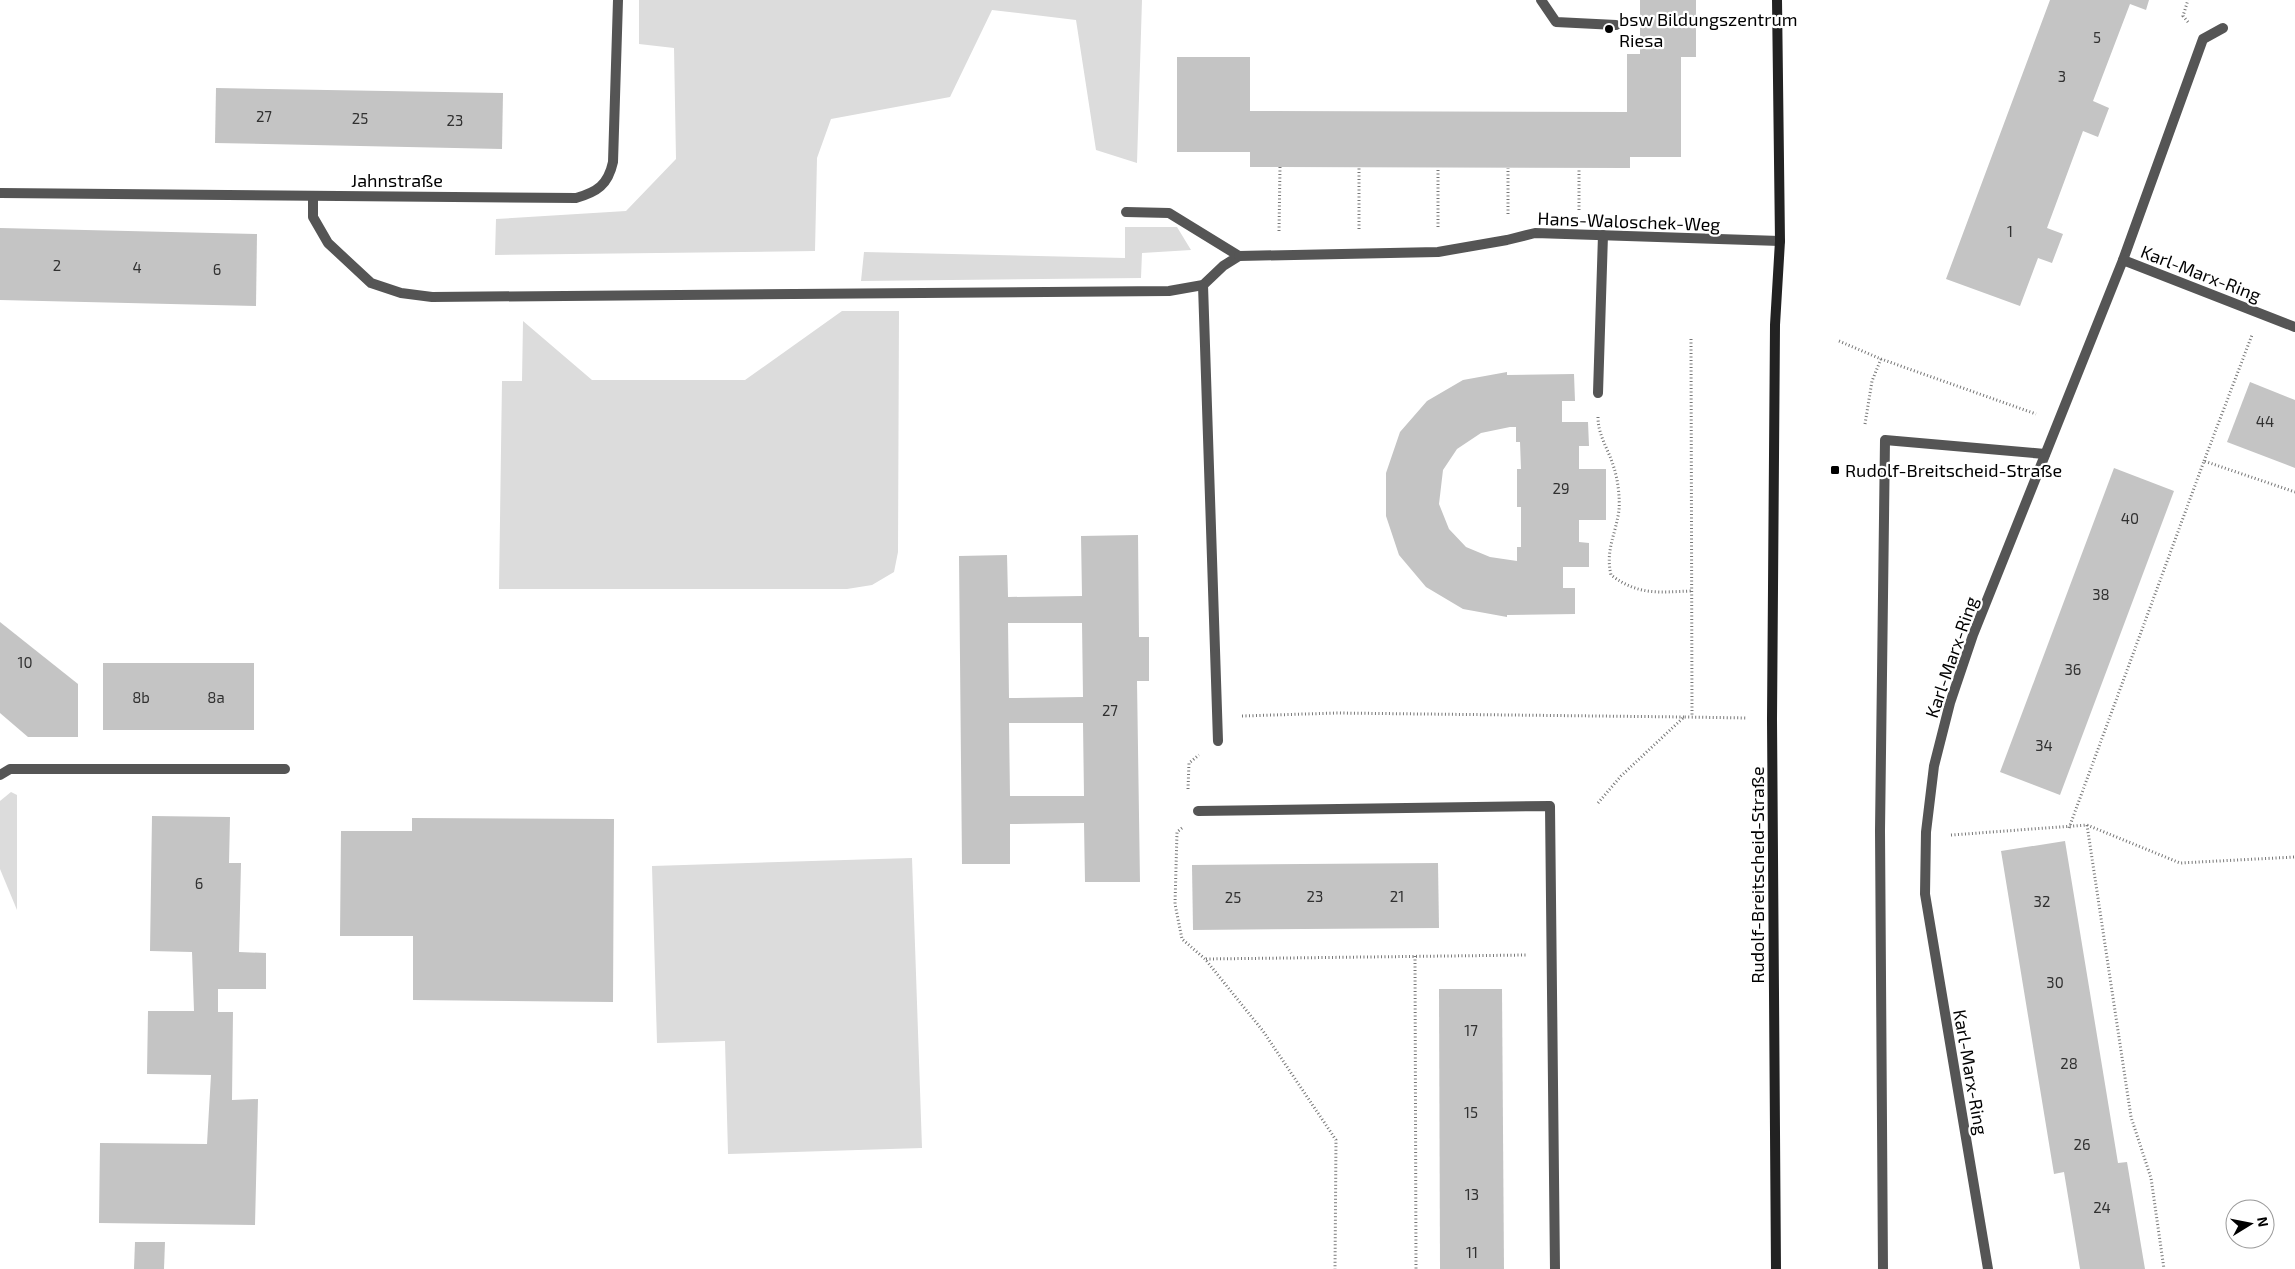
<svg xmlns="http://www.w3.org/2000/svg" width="2295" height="1269" viewBox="0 0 2295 1269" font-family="'Exo 2',sans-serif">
	<rect width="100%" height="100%" fill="#fff"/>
	<g fill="#dcdcdc">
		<path d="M639,0H1142L1137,163L1096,150L1076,20L992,10L950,97L831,119L817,158L815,251L495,255L496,219L626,211L676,159L674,48L639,44Z"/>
		<path d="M1125,227H1177L1191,250L1142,253L1141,278L861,281L864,252L1125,258Z"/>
		<path d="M842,311H899L898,552L894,572L872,585L847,589H499L502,381H522L523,321L592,380H745Z"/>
		<path d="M11,792L17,795V910L0,869V801Z"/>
		<path d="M912,858L922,1148L728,1154L725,1041L657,1043L652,866Z"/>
	</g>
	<g fill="#c4c4c4" fill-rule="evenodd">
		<path d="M1640,0H1696V57H1681V157H1630V168L1280,167H1250V152H1177V57H1250V111L1627,112V54H1640Z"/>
		<path d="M2050,0H2149L2146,10L2130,4L2093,101L2109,108L2098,137L2083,131L2047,228L2063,234L2052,263L2038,258L2020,306L1946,279Z"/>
		<path d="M216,88L503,93L502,149L215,143Z"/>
		<path d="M0,228L257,234L256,306L0,300Z"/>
		<path d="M1507,372V375L1574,374L1575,401H1562V422H1588L1589,446H1579V469H1606V520H1579V542L1589,543V567H1563V588H1575V614L1507,615V617L1463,609L1426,587L1399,555L1386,516V473L1400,432L1427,401L1463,380ZM1510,427H1516V442H1520L1521,469H1517V507H1521V547H1517V561L1490,557L1466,547L1449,529L1439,504L1443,470L1457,449L1481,433Z"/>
		<path d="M2250,382L2295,400V468L2227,442Z"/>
		<path d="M2114,468L2174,491L2060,795L2000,772Z"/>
		<path d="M1138,535L1139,637H1149V681H1137L1140,882H1085L1084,823L1010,824V864H962L959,556L1007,555L1008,597L1082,596L1081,536ZM1008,623H1082L1083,697L1009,698ZM1009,723H1083L1084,796H1010Z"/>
		<path d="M0,622L78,684V737H28L0,713Z"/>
		<rect x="103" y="663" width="151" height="67"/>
		<path d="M152,816L230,817L229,863H241L239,952L266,953V989H218V1012H233L232,1100L258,1099L255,1225L99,1223L100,1143L207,1144L211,1075L147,1074L148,1011H194L192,952L150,951Z"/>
		<path d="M412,818L614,819L613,1002L413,1000V936H340L341,831H412Z"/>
		<path d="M2065,841L2118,1163L2127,1162L2145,1269H2080L2064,1172L2054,1174L2001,851Z"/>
		<path d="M1438,863L1439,928L1193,930L1192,865Z"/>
		<path d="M1439,989H1502L1504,1269H1440Z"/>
		<path d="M135,1242H165L164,1269H134Z"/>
	</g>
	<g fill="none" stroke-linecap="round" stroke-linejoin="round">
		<g stroke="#777" stroke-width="3" stroke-dasharray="1 2.5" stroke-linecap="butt">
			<path d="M2188,22L2183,16L2188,0"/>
			<path d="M1579,210V168"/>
			<path d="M1508,214V168"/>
			<path d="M1438,227V168"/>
			<path d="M1359,229V167"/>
			<path d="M1279,231L1280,167"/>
			<path d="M1691,339L1692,717"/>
			<path d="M1839,341L1881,359L2036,414"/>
			<path d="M1598,417C1598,436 1609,450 1614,468C1618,480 1620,498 1619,510C1616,534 1605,550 1611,575C1639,596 1659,592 1692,591"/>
			<path d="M1865,424L1872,381L1881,359"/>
			<path d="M2204,461L2252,335"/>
			<path d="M1242,716L1337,713L1684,717"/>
			<path d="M1188,789L1189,763L1199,755"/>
			<path d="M1598,803L1621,776L1684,717L1747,718"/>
			<path d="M2087,825L2131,1117L2151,1178L2164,1269"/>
			<path d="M1182,828L1177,832L1175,904L1182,939L1205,959L1263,1031L1336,1140L1335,1269"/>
			<path d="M2069,828L2204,461L2295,492"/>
			<path d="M1951,835L2087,825L2180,863L2295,857"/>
			<path d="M1415,956L1416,1269"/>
			<path d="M1206,959L1527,955"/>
		</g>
		<g stroke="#555" stroke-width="10">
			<path d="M1541,0L1556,22L1616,25"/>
			<path d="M313,196V217L328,243L371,283L401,293L432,297L1169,291L1203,285L1223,266L1239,256L1169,213L1126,212"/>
			<path d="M2123,260L2203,39L2223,28"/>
			<path d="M1203,285L1218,741"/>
			<path d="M1598,393L1603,235"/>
			<path d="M0,775L10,769H285"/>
			<path d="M1198,811L1550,806L1555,1269"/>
			<path d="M1883,1269L1880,831L1885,440L2045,454"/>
		</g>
		<g stroke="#555" stroke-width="10">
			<path d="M0,193L576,198C597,192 608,185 613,162L618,0"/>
			<path d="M1239,256L1438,252L1507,240L1535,233L1780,241"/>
			<path d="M1988,1269L1925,894L1926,832L1934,766L1950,703L1973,635L2123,260L2295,327"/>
		</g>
		<path stroke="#222" stroke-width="10" d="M1776,1269L1772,719L1775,325L1780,241L1777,0"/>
	</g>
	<g fill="#000" stroke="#fff" stroke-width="2">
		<circle cx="1609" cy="29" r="5"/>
		<rect x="1830" y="465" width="10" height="10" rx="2.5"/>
	</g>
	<g text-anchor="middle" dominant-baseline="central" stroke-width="4.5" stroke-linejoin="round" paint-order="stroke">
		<g font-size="15" fill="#313131">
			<text x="2097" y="37">5</text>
			<text x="2062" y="76">3</text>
			<text x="264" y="116">27</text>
			<text x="360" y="118">25</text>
			<text x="455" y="120">23</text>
			<text x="2010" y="231">1</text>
			<text x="57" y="265">2</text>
			<text x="137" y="267">4</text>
			<text x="217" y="269">6</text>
			<text x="2265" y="421">44</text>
			<text x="1561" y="488">29</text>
			<text x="2130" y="518">40</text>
			<text x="2101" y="594">38</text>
			<text x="25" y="662">10</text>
			<text x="2073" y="669">36</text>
			<text x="141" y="697">8b</text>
			<text x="216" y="697">8a</text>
			<text x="1110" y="710">27</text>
			<text x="2044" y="745">34</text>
			<text x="199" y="883">6</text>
			<text x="1315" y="896">23</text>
			<text x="1397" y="896">21</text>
			<text x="1233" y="897">25</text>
			<text x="2042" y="901">32</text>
			<text x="2055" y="982">30</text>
			<text x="1471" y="1030">17</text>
			<text x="2069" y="1063">28</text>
			<text x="1471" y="1112">15</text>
			<text x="2082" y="1144">26</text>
			<text x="1472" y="1194">13</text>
			<text x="2102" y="1207">24</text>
			<text x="1472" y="1252">11</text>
		</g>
		<g font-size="18" fill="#000" stroke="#fff" text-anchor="start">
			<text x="1619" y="19">bsw Bildungszentrum<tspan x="1619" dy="21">Riesa</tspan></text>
			<text x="1845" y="470">Rudolf-Breitscheid-Straße</text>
		</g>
		<g font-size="18" fill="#000" stroke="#fff">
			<text x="397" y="180">Jahnstraße</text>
			<text transform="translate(1629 221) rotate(2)">Hans-Waloschek-Weg</text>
			<text transform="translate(2201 273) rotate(21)">Karl-Marx-Ring</text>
			<text transform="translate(1951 657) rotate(-71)">Karl-Marx-Ring</text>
			<text transform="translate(1757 875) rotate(-90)">Rudolf-Breitscheid-Straße</text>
			<text transform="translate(1971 1072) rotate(80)">Karl-Marx-Ring</text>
		</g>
	</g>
	<g transform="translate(2250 1224) rotate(80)"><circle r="24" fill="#ffffff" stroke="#999999"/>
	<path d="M0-4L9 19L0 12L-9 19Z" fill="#000000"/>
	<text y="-8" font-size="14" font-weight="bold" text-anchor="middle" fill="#000000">N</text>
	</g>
</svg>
